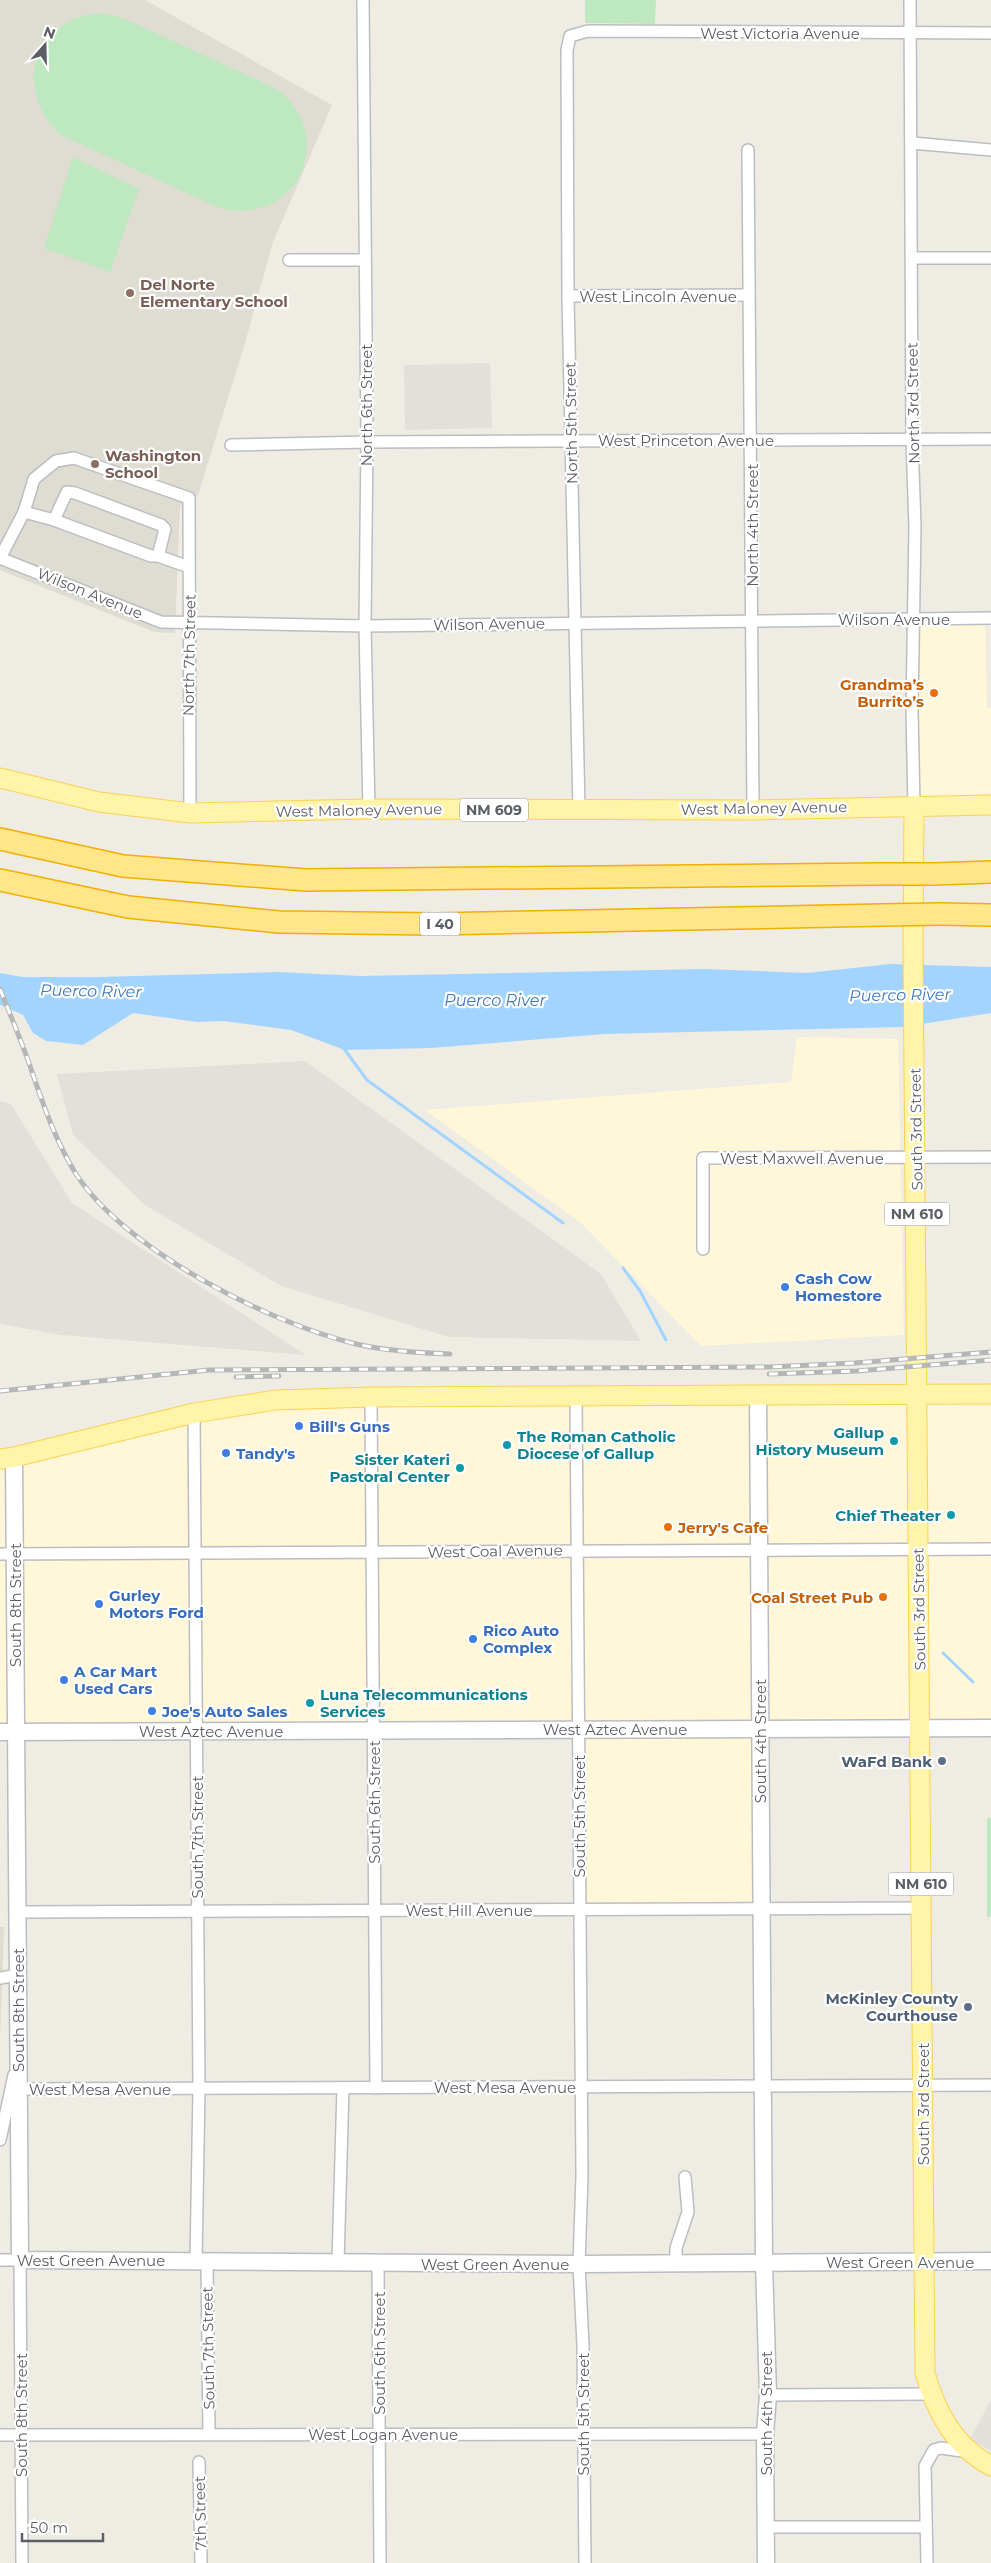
<svg xmlns="http://www.w3.org/2000/svg" width="991" height="2563" viewBox="0 0 991 2563" font-family="Montserrat,sans-serif">
	<rect width="100%" height="100%" fill="#efede3"/>
	<g fill="#fff7d8">
		<path d="M985,618L987,708H991V805H914L915,620Z"/>
		<path d="M797,1037L898,1039L904,1335L701,1346L581,1223L425,1110L791,1082Z"/>
		<path d="M991,1394V1728L760,1729L761,1909L580,1910L579,1730L0,1732V1459L276,1400Z"/>
	</g>
	<g fill="#e3e0db">
		<path d="M490,363L492,428L405,430L404,365Z"/>
		<path d="M305,1061L601,1274L641,1341L449,1337L281,1286L145,1205L73,1135L57,1074Z"/>
		<path d="M0,1101L11,1104L72,1203L306,1355L61,1335L0,1324Z"/>
		<path d="M991,2400V2451L970,2439Z"/>
	</g>
	<g fill="#dfdcd2">
		<path d="M0,0H145L332,105L273,242L245,343L198,495L180,506L175,633L154,632L0,570Z"/>
		<path d="M0,1927H4L0,2039Z"/>
	</g>
	<g fill="#bee8c0">
		<path d="M585,0H656L655,24L585,23Z"/>
		<path d="M100,13L123,18L277,89C340,138 295,230 217,207L61,135C12,90 32,18 100,13Z"/>
		<path d="M73,157L139,189L110,272L44,248Z"/>
		<rect x="987" y="1818" width="4" height="99"/>
	</g>
	<path fill="#a3d4ff" d="M890,964L991,967V1013L903,1027L605,1034L431,1048L345,1050L291,1030L223,1021L197,1022L133,1013L83,1045L46,1041L33,1033L23,1015L0,1005V973L23,977H98L279,972L360,976L704,969L807,973Z"/>
	<g fill="none" stroke-linecap="round" stroke-linejoin="round">
		<g stroke="#a3d4ff" stroke-width="3">
			<path d="M342,1046L367,1080L563,1223"/>
			<path d="M623,1268L640,1291L666,1340"/>
			<path d="M943,1653L973,1682"/>
		</g>
		<defs>
			<g id="street">
				<path d="M363,0L367,442L365,626L369,809"/>
				<path d="M910,0L912,441L915,526L912,710L914,805"/>
				<path d="M912,143L991,150"/>
				<path d="M748,150L753,810"/>
				<path d="M912,258H991"/>
				<path d="M289,260H364"/>
				<path d="M568,296L749,295"/>
				<path d="M231,445L367,442L991,439"/>
				<path d="M24,512L54,520L151,556H158L189,567"/>
				<path d="M54,520L67,492L75,493L161,525L165,529L158,556"/>
				<path d="M0,558L161,622L365,626L991,618"/>
				<path d="M0,558L24,512L34,479L56,461L74,458L189,498L190,813"/>
				<path d="M579,810L568,296L567,50L570,36L588,31L991,33"/>
				<path d="M703,1249V1158L991,1157"/>
				<path d="M576,1396L582,2176L579,2264L583,2345L585,2563"/>
				<path d="M371,1397L376,2088"/>
				<path d="M194,1413L199,2088L196,2261"/>
				<path d="M0,1554L991,1549"/>
				<path d="M17,1912L921,1908"/>
				<path d="M0,1978L18,1975"/>
				<path d="M18,2089L991,2085"/>
				<path d="M0,2140L14,2075"/>
				<path d="M0,2260H20L22,2563"/>
				<path d="M207,2261L209,2434"/>
				<path d="M338,2262L343,2088"/>
				<path d="M676,2263V2248L688,2212L685,2177"/>
				<path d="M378,2264L380,2563"/>
				<path d="M768,2395L931,2394"/>
				<path d="M0,2435L765,2434"/>
				<path d="M199,2462L201,2563"/>
				<path d="M766,2527H926"/>
				<path d="M927,2563L925,2466L934,2450L941,2448L969,2452"/>
			</g>
			<g id="secondary">
				<path d="M758,1395L764,2262L768,2395L765,2434L766,2563"/>
				<path d="M14,1457L20,2260L579,2264L991,2261"/>
				<path d="M0,1732L991,1728"/>
			</g>
			<g id="primary">
				<path d="M0,778L99,802L190,813L369,809L753,810L991,805"/>
				<path d="M914,805L913,953L925,2373C936,2412 954,2446 991,2466"/>
				<path d="M0,1459L14,1457L194,1413L276,1400L371,1397L991,1394"/>
			</g>
			<g id="highway">
				<path d="M0,839L123,866L306,880L880,874"/>
				<path d="M934,874L991,872"/>
				<path d="M0,880L128,907L279,922L434,924L883,915"/>
				<path d="M940,914L991,915"/>
			</g>
		</defs>
		<use href="#street" stroke="#bbbdc3" stroke-width="14"/>
		<use href="#secondary" stroke="#b9bcc3" stroke-width="19"/>
		<use href="#primary" stroke="#fad152" stroke-width="21"/>
		<use href="#highway" stroke="#f2af00" stroke-width="24"/>
		<use href="#street" stroke="#fff" stroke-width="11"/>
		<use href="#secondary" stroke="#fff" stroke-width="16"/>
		<use href="#primary" stroke="#fff4a8" stroke-width="19"/>
		<use href="#highway" stroke="#ffe68a" stroke-width="21"/>
		<defs>
			<g id="rail">
				<path d="M0,989C10,1014 21,1040 30,1066C43,1104 55,1140 76,1174C125,1250 269,1323 356,1344C387,1351 419,1353 450,1354"/>
				<path d="M769,1374L857,1371L991,1360"/>
				<path d="M236,1377L279,1376"/>
				<path d="M0,1391L209,1370L769,1367L855,1363L991,1352"/>
			</g>
		</defs>
		<use href="#rail" stroke="#b5b6b6" stroke-width="5"/>
		<use href="#rail" stroke="#fff" stroke-width="3" stroke-dasharray="9" stroke-linecap="butt"/>
		<defs>
			<g id="highway-bridge">
				<path d="M880,874H934"/>
				<path d="M883,915L940,914"/>
			</g>
		</defs>
		<use href="#highway-bridge" stroke="#f2af00" stroke-width="24" stroke-linecap="butt"/>
		<use href="#highway-bridge" stroke="#ffe68a" stroke-width="21"/>
	</g>
	<g fill="#8d6e63" stroke="#fff" stroke-width="2">
		<circle cx="130" cy="293" r="5"/>
		<circle cx="95" cy="464" r="5"/>
	</g>
	<g fill="#e8710a" stroke="#fff" stroke-width="2">
		<circle cx="934" cy="693" r="5"/>
		<circle cx="668" cy="1527" r="5"/>
		<circle cx="883" cy="1597" r="5"/>
	</g>
	<g fill="#3f7fe0" stroke="#fff" stroke-width="2">
		<circle cx="785" cy="1287" r="5"/>
		<circle cx="299" cy="1426" r="5"/>
		<circle cx="226" cy="1453" r="5"/>
		<circle cx="99" cy="1604" r="5"/>
		<circle cx="473" cy="1639" r="5"/>
		<circle cx="64" cy="1680" r="5"/>
		<circle cx="152" cy="1711" r="5"/>
	</g>
	<g fill="#0f9aa8" stroke="#fff" stroke-width="2">
		<circle cx="894" cy="1441" r="5"/>
		<circle cx="507" cy="1445" r="5"/>
		<circle cx="460" cy="1468" r="5"/>
		<circle cx="951" cy="1515" r="5"/>
		<circle cx="310" cy="1703" r="5"/>
	</g>
	<g fill="#5c6f8a" stroke="#fff" stroke-width="2">
		<circle cx="942" cy="1761" r="5"/>
		<circle cx="968" cy="2007" r="5"/>
	</g>
	<g text-anchor="middle" dominant-baseline="central" stroke-width="4.5" stroke-linejoin="round" paint-order="stroke">
		<g fill="#fff" stroke="#8c8f93" stroke-width="1">
			<rect x="460" y="798.5" width="68" height="23" rx="4"/>
			<rect x="420" y="912.5" width="40" height="23" rx="4"/>
			<rect x="884.5" y="1202.5" width="65" height="23" rx="4"/>
			<rect x="888.5" y="1872.5" width="65" height="23" rx="4"/>
		</g>
		<g font-size="14" font-weight="bold" fill="#5b5f65">
			<text x="494" y="810">NM 609</text>
			<text x="440" y="924">I 40</text>
			<text x="917" y="1214">NM 610</text>
			<text x="921" y="1884">NM 610</text>
		</g>
		<g font-size="15" fill="#5b5f65" stroke="#fff">
			<text x="780" y="33">West Victoria Avenue</text>
			<text x="658" y="296">West Lincoln Avenue</text>
			<text transform="translate(913 403) rotate(-91)">North 3rd Street</text>
			<text transform="translate(366 405) rotate(-90)">North 6th Street</text>
			<text transform="translate(571 423) rotate(-91)">North 5th Street</text>
			<text x="686" y="440">West Princeton Avenue</text>
			<text transform="translate(752 525) rotate(-90)">North 4th Street</text>
			<text transform="translate(90 593) rotate(22)">Wilson Avenue</text>
			<text x="894" y="619">Wilson Avenue</text>
			<text transform="translate(489 624) rotate(-1)">Wilson Avenue</text>
			<text transform="translate(189 655) rotate(-89)">North 7th Street</text>
			<text transform="translate(764 808) rotate(-1)">West Maloney Avenue</text>
			<text transform="translate(359 810) rotate(-1)">West Maloney Avenue</text>
			<text transform="translate(916 1129) rotate(-91)">South 3rd Street</text>
			<text x="802" y="1158">West Maxwell Avenue</text>
			<text transform="translate(495 1551) rotate(-1)">West Coal Avenue</text>
			<text transform="translate(15 1605) rotate(-90)">South 8th Street</text>
			<text transform="translate(919 1609) rotate(-91)">South 3rd Street</text>
			<text x="615" y="1729">West Aztec Avenue</text>
			<text x="211" y="1731">West Aztec Avenue</text>
			<text transform="translate(760 1741) rotate(-90)">South 4th Street</text>
			<text transform="translate(374 1802) rotate(-90)">South 6th Street</text>
			<text transform="translate(579 1816) rotate(-90)">South 5th Street</text>
			<text transform="translate(197 1837) rotate(-90)">South 7th Street</text>
			<text x="469" y="1910">West Hill Avenue</text>
			<text transform="translate(18 2010) rotate(-90)">South 8th Street</text>
			<text x="505" y="2087">West Mesa Avenue</text>
			<text x="100" y="2089">West Mesa Avenue</text>
			<text transform="translate(923 2104) rotate(-90)">South 3rd Street</text>
			<text x="91" y="2260">West Green Avenue</text>
			<text x="900" y="2262">West Green Avenue</text>
			<text x="495" y="2264">West Green Avenue</text>
			<text transform="translate(208 2348) rotate(-91)">South 7th Street</text>
			<text transform="translate(379 2353) rotate(-90)">South 6th Street</text>
			<text transform="translate(766 2413) rotate(-90)">South 4th Street</text>
			<text transform="translate(583 2414) rotate(-90)">South 5th Street</text>
			<text transform="translate(21 2415) rotate(-90)">South 8th Street</text>
			<text x="383" y="2434">West Logan Avenue</text>
			<text transform="translate(200 2513) rotate(-91)">7th Street</text>
		</g>
		<g font-size="15" font-weight="bold" fill="#785e54" stroke="#fff" text-anchor="start">
			<text x="140" y="284">Del Norte<tspan x="140" dy="17">Elementary School</tspan></text>
			<text x="105" y="455">Washington<tspan x="105" dy="17">School</tspan></text>
		</g>
		<g font-size="15" font-weight="bold" fill="#c56008" stroke="#fff" text-anchor="end">
			<text x="924" y="684">Grandma’s<tspan x="924" dy="17">Burrito’s</tspan></text>
			<text x="678" y="1527" text-anchor="start">Jerry's Cafe</text>
			<text x="873" y="1597">Coal Street Pub</text>
		</g>
		<g font-size="15" font-weight="bold" fill="#366cbe" stroke="#fff" text-anchor="start">
			<text x="795" y="1278">Cash Cow<tspan x="795" dy="17">Homestore</tspan></text>
			<text x="309" y="1426">Bill's Guns</text>
			<text x="236" y="1453">Tandy's</text>
			<text x="109" y="1595">Gurley<tspan x="109" dy="17">Motors Ford</tspan></text>
			<text x="483" y="1630">Rico Auto<tspan x="483" dy="17">Complex</tspan></text>
			<text x="74" y="1671">A Car Mart<tspan x="74" dy="17">Used Cars</tspan></text>
			<text x="162" y="1711">Joe's Auto Sales</text>
		</g>
		<g font-size="15" font-weight="bold" fill="#0d838f" stroke="#fff" text-anchor="end">
			<text x="884" y="1432">Gallup<tspan x="884" dy="17">History Museum</tspan></text>
			<text x="517" y="1436" text-anchor="start">The Roman Catholic<tspan x="517" dy="17">Diocese of Gallup</tspan></text>
			<text x="450" y="1459">Sister Kateri<tspan x="450" dy="17">Pastoral Center</tspan></text>
			<text x="941" y="1515">Chief Theater</text>
			<text x="320" y="1694" text-anchor="start">Luna Telecommunications<tspan x="320" dy="17">Services</tspan></text>
		</g>
		<g font-size="15" font-weight="bold" fill="#4e5e75" stroke="#fff" text-anchor="end">
			<text x="932" y="1761">WaFd Bank</text>
			<text x="958" y="1998">McKinley County<tspan x="958" dy="17">Courthouse</tspan></text>
		</g>
		<g font-size="16" font-style="italic" fill="#3c78c1" stroke="#fff">
			<text transform="translate(91 991) rotate(1)">Puerco River</text>
			<text transform="translate(900 995) rotate(-1)">Puerco River</text>
			<text x="495" y="1000">Puerco River</text>
		</g>
	</g>
	<g transform="translate(45 45) rotate(20)" stroke="#ffffff" stroke-width="4" paint-order="stroke">
	<path d="M0-4L9 19L0 12L-9 19Z" fill="#5b5f65"/>
	<text y="-8" font-size="14" font-weight="bold" text-anchor="middle" fill="#5b5f65">N</text>
	</g>
	<path d="M22 2533v8h81v-8" fill="none" stroke="#5b5f65" stroke-width="2.5"/>
	<text x="30" y="2533" font-size="15" fill="#5b5f65" stroke="#ffffff" stroke-width="4" paint-order="stroke">50 m</text>
</svg>
